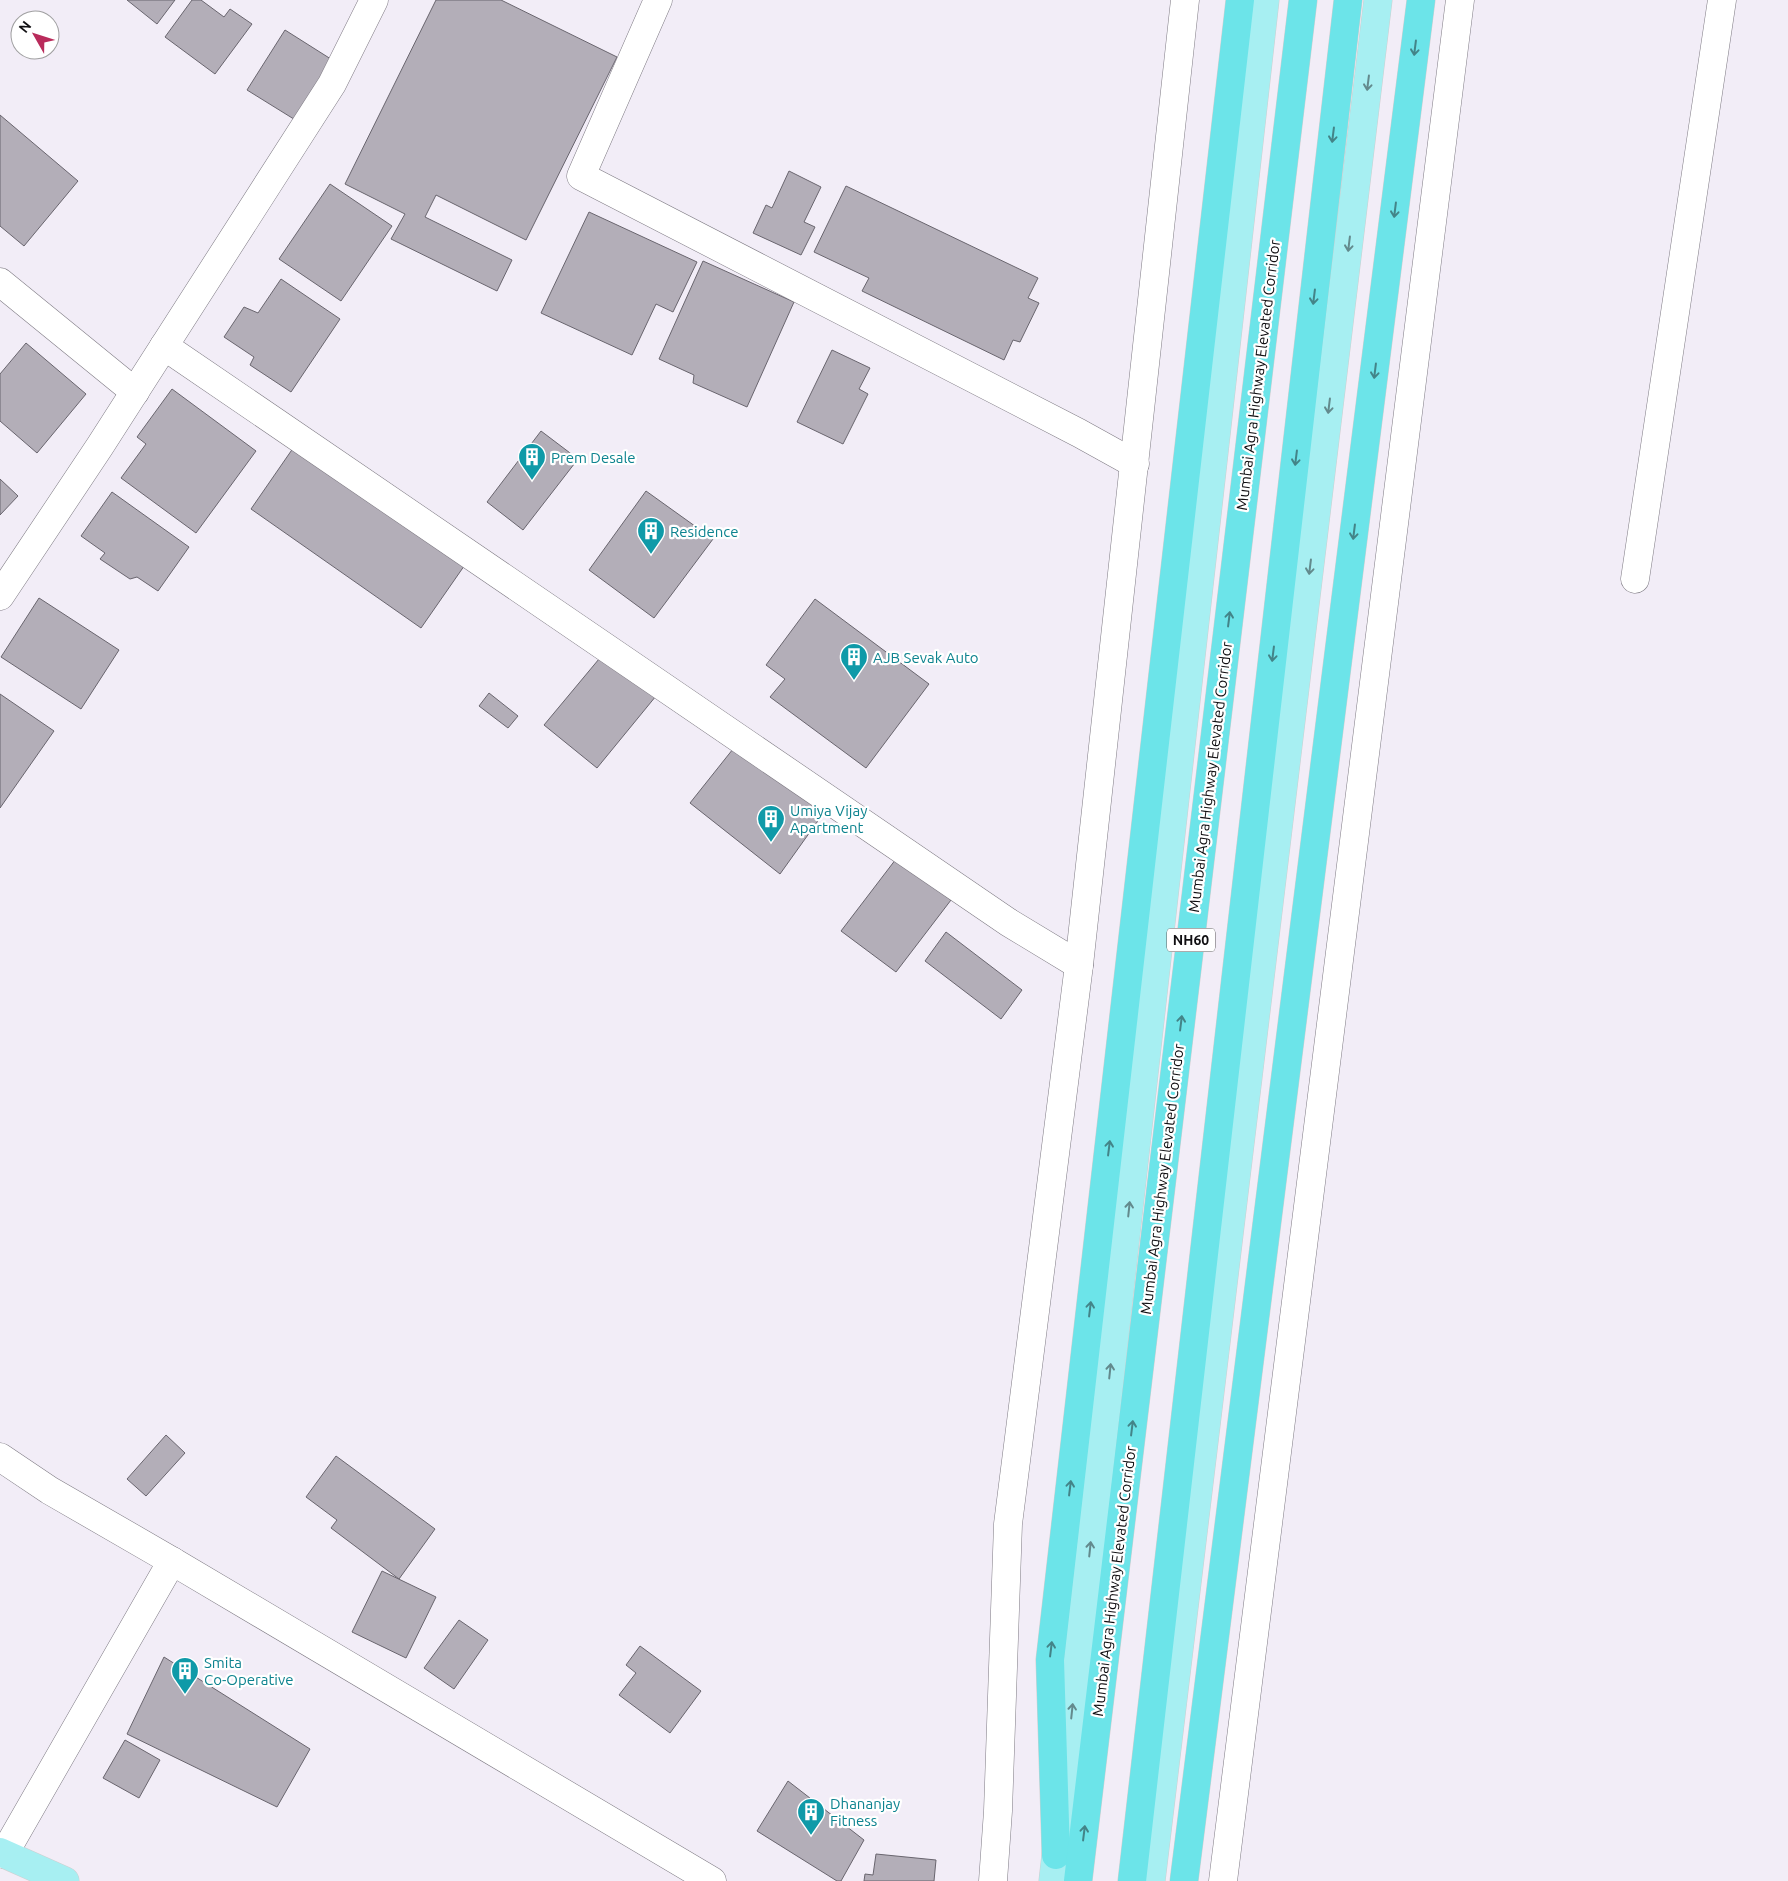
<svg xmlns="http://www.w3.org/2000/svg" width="1788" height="1881" viewBox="0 0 1788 1881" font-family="Ubuntu,sans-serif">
	<rect width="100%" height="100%" fill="#f2edf7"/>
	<g fill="#b3aeb8" stroke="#69656e">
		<path d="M127,0H175L157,24Z"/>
		<path d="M192,0H201L224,17L230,9L252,24L215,74L165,37Z"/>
		<path d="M436,0H501L617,57L526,240L436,195L425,217L512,260L497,291L391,239L405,214L345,184Z"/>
		<path d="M285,30L334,61L297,121L247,90Z"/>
		<path d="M0,115L78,181L24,246L0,226Z"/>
		<path d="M789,171L821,187L804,222L815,227L801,255L753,233L766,205L772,208Z"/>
		<path d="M330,184L392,226L341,301L279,259Z"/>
		<path d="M846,186L1038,278L1028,298L1039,303L1020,342L1013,340L1004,360L862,291L869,278L814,252Z"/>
		<path d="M589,212L697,262L673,312L656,304L632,355L541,313Z"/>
		<path d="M703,261L794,302L747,407L693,383L694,375L659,359Z"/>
		<path d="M281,279L340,319L291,392L250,365L254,357L224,337L244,307L258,313Z"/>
		<path d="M26,343L86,394L37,453L0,421V374Z"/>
		<path d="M832,350L870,368L859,389L868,394L843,444L797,422Z"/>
		<path d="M172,389L256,451L196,533L121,478L146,444L137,437Z"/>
		<path d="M541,431L578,459L523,530L487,502Z"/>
		<path d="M298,441L469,559L421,628L251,509Z"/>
		<path d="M0,479L18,496L0,515Z"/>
		<path d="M646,491L713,539L654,618L589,570Z"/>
		<path d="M112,492L189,547L158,591L137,577L130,579L100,559L105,553L81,536Z"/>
		<path d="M39,598L119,650L81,709L1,657Z"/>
		<path d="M815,599L929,684L866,768L770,697L785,679L766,665Z"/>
		<path d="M604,653L656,696L597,768L544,725Z"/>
		<path d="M489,693L518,716L508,728L479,706Z"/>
		<path d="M0,694L54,731L0,808Z"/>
		<path d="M733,749L825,811L780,874L690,803Z"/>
		<path d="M896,859L951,900L896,972L841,931Z"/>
		<path d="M946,932L1022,990L1001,1019L925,961Z"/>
		<path d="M166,1435L185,1453L146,1496L127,1479Z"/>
		<path d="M336,1456L435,1529L399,1579L331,1528L337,1520L306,1497Z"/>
		<path d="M382,1571L436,1597L406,1658L352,1632Z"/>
		<path d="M459,1620L488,1640L454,1689L424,1668Z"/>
		<path d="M640,1646L701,1691L670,1733L619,1695L636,1673L626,1665Z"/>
		<path d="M164,1657L310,1749L277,1807L127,1734Z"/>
		<path d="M125,1740L160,1760L139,1798L103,1778Z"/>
		<path d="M788,1781L864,1840L841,1881H837L757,1831Z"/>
		<path d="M876,1854L936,1860L934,1881H864L865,1874L873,1875Z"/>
	</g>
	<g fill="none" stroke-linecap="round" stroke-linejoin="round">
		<defs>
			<g id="minor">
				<path d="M658,0L581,176L1079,433L1135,464"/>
				<path d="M0,282L135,392"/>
				<path d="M164,346L1008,922L1079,965"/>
				<path d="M1635,579L1722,0"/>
				<path d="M0,596L100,446L332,84L374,0"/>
				<path d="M0,1457L49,1490L172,1561L712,1881"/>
				<path d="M4,1854L172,1561"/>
				<path d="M993,1881L998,1811L1008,1524L1079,965L1185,0"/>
				<path d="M1223,1881L1460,0"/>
			</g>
			<g id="major">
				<path d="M0,1852L65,1881"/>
				<path d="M1053,1881L1265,0"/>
				<path d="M1151,1881L1378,0"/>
			</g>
			<g id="highway">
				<path d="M1056,1855L1050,1660L1240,0"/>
				<path d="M1078,1881L1303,0"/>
				<path d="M1132,1881L1348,0"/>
				<path d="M1184,1881L1421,0"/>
			</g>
		</defs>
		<use href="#minor" stroke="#7f7b84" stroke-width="29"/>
		<use href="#major" stroke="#cfcfd0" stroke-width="29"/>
		<use href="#highway" stroke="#cfcfd0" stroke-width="29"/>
		<use href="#minor" stroke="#fff" stroke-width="28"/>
		<use href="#major" stroke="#a7eff2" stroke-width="28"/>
		<use href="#highway" stroke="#6ce4e9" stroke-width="28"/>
	</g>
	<defs><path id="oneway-shaft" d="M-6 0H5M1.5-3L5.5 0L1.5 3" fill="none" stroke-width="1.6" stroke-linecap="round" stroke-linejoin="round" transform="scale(1.25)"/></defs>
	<g stroke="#438488">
		<use href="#oneway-shaft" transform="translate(1415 48) rotate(97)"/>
		<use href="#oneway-shaft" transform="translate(1333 135) rotate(97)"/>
		<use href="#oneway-shaft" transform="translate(1395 210) rotate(97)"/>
		<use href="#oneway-shaft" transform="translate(1314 297) rotate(97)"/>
		<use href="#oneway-shaft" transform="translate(1375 371) rotate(97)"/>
		<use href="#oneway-shaft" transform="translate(1296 458) rotate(97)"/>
		<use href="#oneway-shaft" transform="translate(1354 532) rotate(97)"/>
		<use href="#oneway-shaft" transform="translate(1229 619) rotate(-83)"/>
		<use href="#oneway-shaft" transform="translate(1273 654) rotate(97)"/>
		<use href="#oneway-shaft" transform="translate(1181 1023) rotate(-83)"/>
		<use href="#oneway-shaft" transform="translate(1109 1148) rotate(-83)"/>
		<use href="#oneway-shaft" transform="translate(1090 1309) rotate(-83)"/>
		<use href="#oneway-shaft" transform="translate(1132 1428) rotate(-83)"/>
		<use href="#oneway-shaft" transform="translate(1070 1488) rotate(-83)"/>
		<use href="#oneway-shaft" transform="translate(1051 1649) rotate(-83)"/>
		<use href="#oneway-shaft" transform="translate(1084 1833) rotate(-83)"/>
	</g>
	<g stroke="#638a8d">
		<use href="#oneway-shaft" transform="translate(1368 83) rotate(97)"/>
		<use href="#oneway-shaft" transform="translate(1349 244) rotate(97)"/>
		<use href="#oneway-shaft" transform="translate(1329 406) rotate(97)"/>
		<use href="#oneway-shaft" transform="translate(1310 567) rotate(97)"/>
		<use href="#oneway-shaft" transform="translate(1129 1209) rotate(-84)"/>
		<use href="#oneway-shaft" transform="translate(1110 1371) rotate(-84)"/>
		<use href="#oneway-shaft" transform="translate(1090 1549) rotate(-84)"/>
		<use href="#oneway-shaft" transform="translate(1072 1711) rotate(-84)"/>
	</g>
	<defs>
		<symbol id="building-pin" viewBox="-11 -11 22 30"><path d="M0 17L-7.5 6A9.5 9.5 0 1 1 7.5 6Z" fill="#0f9aa8" stroke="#fff"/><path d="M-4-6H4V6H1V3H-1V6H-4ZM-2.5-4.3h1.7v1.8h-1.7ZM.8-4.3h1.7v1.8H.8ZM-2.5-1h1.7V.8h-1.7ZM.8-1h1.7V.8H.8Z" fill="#fff"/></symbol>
	</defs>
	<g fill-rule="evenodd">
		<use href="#building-pin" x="516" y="441" width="32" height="43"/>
		<use href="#building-pin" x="635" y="515" width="32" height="43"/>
		<use href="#building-pin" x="838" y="641" width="32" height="43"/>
		<use href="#building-pin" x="755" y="803" width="32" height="43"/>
		<use href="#building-pin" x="169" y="1655" width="32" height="43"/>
		<use href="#building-pin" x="795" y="1796" width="32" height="43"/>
	</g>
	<g text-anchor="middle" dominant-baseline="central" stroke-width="4.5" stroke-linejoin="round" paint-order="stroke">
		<rect fill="#fff" stroke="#585759" stroke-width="1" x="1167" y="928.5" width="48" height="23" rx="4"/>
		<g font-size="14" font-weight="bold" fill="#100f12">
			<text x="1191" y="940">NH60</text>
		</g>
		<g font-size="15" fill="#100f12" stroke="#fff">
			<text transform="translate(1258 375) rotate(-83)">Mumbai Agra Highway Elevated Corridor</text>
			<text transform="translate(1210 777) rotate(-83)">Mumbai Agra Highway Elevated Corridor</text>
			<text transform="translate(1162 1179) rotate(-83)">Mumbai Agra Highway Elevated Corridor</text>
			<text transform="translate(1114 1581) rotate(-83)">Mumbai Agra Highway Elevated Corridor</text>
		</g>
		<g font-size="15" fill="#0d838f" stroke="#fff" text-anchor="start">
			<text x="551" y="457">Prem Desale</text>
			<text x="670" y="531">Residence</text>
			<text x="873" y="657">AJB Sevak Auto</text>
			<text x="790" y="810">Umiya Vijay<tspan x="790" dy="17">Apartment</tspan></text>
			<text x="204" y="1662">Smita<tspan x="204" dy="17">Co-Operative</tspan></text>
			<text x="830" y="1803">Dhananjay<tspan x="830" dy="17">Fitness</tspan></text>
		</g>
	</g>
	<g transform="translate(35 35) rotate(309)"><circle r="24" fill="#ffffff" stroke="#9f9fa0"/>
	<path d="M0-4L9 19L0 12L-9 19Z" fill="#b92b5b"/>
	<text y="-8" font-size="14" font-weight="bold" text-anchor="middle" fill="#100f12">N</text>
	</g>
</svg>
